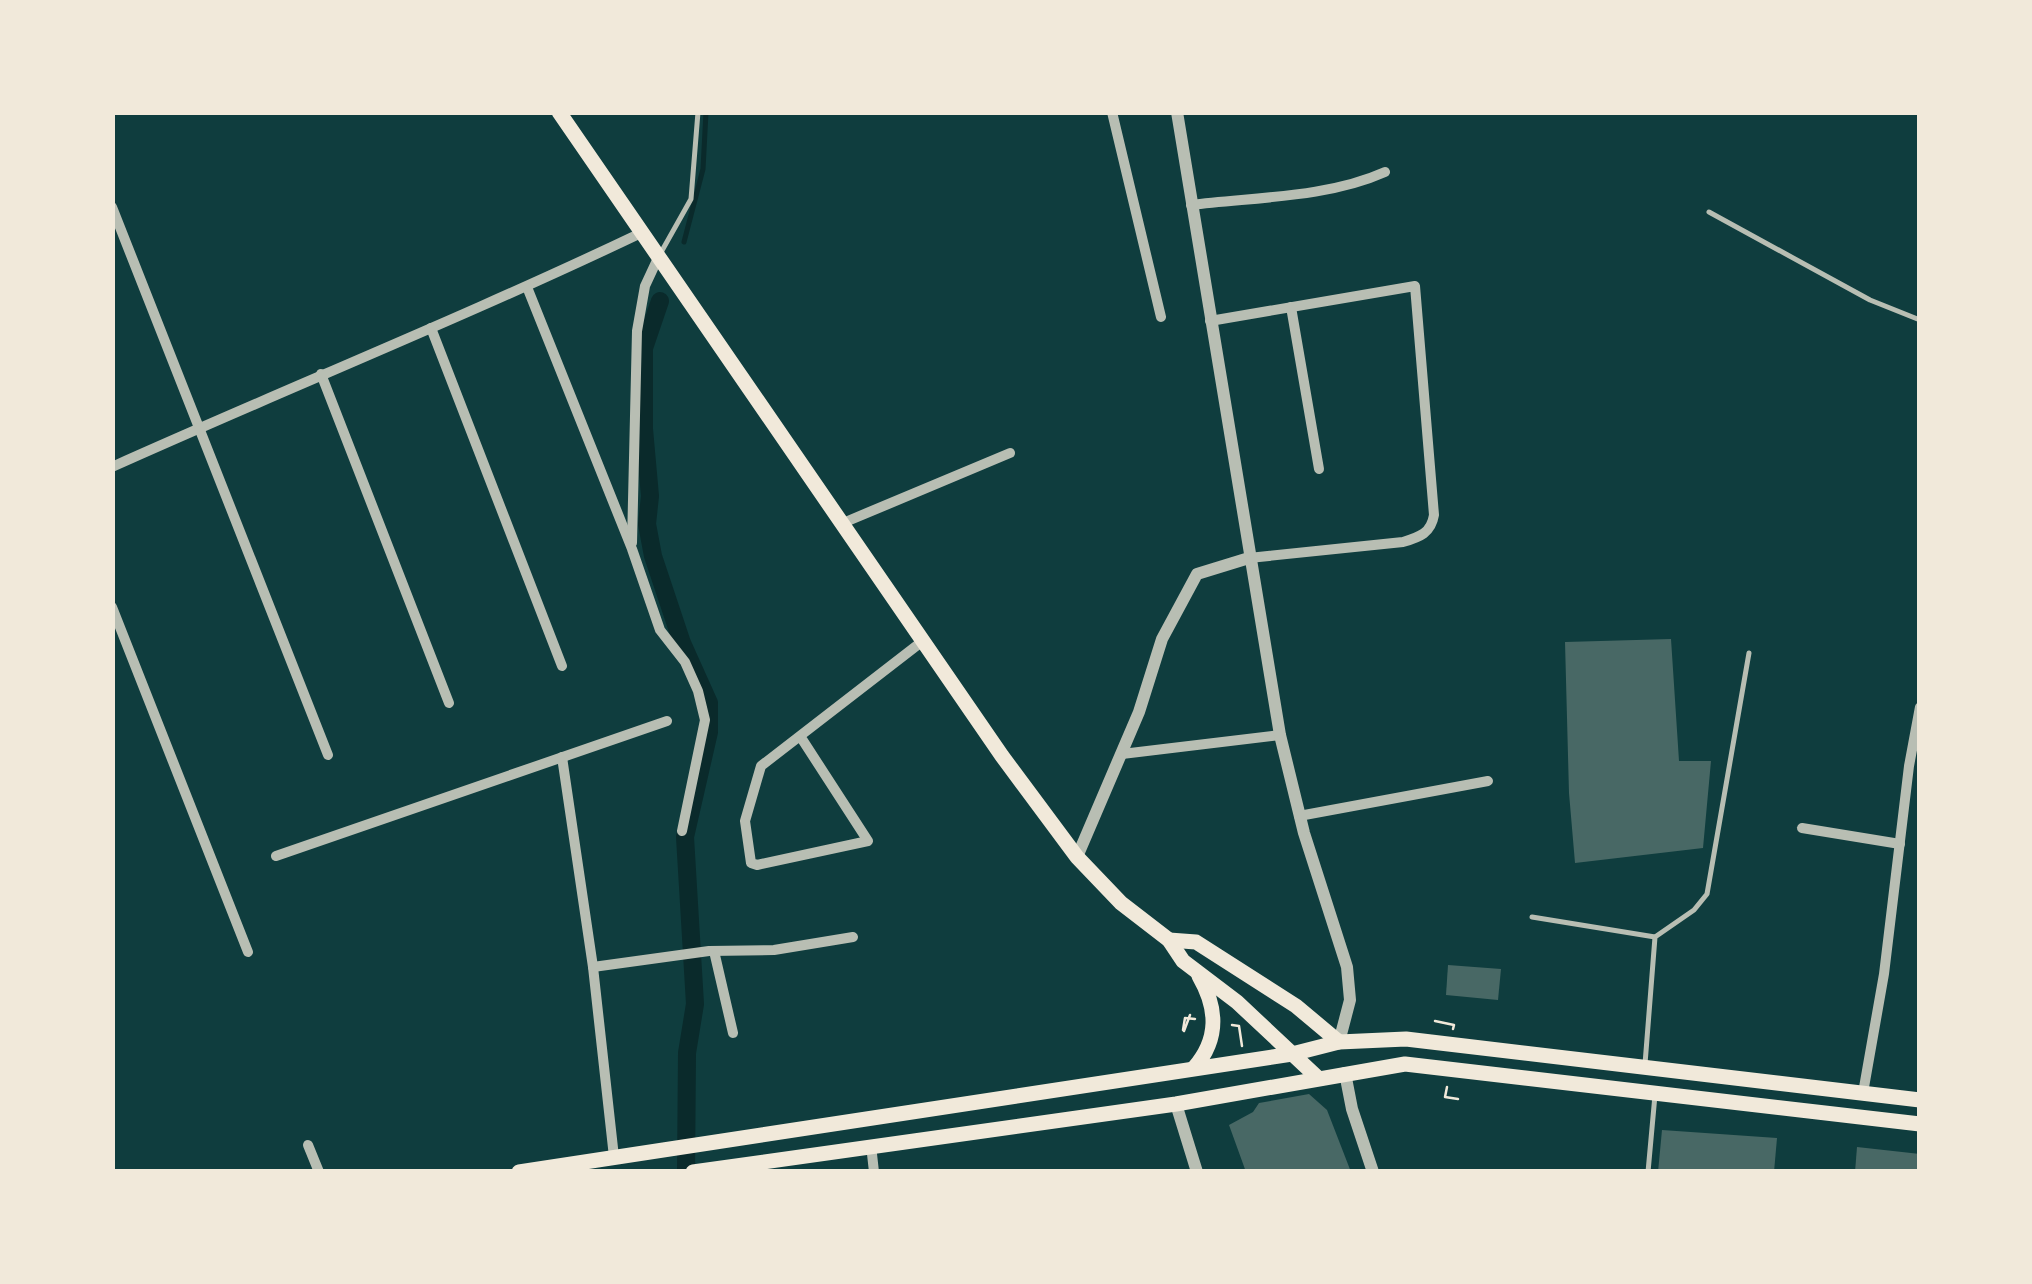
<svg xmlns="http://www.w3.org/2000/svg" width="2032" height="1284" viewBox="0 0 2032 1284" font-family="Rubik,sans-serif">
	<rect width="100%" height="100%" fill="#0f3d3e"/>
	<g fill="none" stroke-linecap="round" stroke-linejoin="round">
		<path stroke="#0a2a2b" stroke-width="5" d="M684,242L703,169L706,112"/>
		<path stroke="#0a2a2b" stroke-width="18" d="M660,301L644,348V429L650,496L647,524L653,556L682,643L709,703V732L685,837L695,1004L687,1053L686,1172"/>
	</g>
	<g fill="#486865">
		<path d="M1671,639L1679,761H1711L1703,848L1575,863L1569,793L1565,642Z"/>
		<path d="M1448,965L1501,969L1498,1000L1446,995Z"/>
		<path d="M1309,1094L1327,1110L1351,1172H1246L1229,1125L1253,1112L1259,1103Z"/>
		<path d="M1662,1130L1777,1138L1774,1172H1658Z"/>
		<path d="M1857,1147L1920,1154V1172H1855Z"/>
	</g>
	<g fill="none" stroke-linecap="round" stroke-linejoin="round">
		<g stroke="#f1e9da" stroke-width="2.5">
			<path d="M1435,1021L1454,1025L1453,1029"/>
			<path d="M1232,1025L1239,1026L1242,1046"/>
			<path d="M1183,1030L1185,1018L1195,1019"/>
			<path d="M1184,1031L1190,1015"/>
			<path d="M1447,1087L1445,1097L1458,1099"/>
		</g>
		<g stroke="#b8beb3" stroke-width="5">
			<path d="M1709,212L1870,300L1920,320"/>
			<path d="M659,256L691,199L698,112"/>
			<path d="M1532,917L1655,937"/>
			<path d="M1645,1064L1655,937L1694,910L1707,894L1749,653"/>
			<path d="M1648,1172L1655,1095"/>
		</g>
		<g stroke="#b8beb3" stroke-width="10">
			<path d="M1112,112L1161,317"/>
			<path d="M1191,205C1254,197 1327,198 1385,172"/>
			<path d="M112,207L328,755"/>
			<path d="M527,287L632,549L660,630L685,662L698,691L705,720L682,831"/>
			<path d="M1291,307L1319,469"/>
			<path d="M1210,321L1415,286L1434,515C1431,533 1420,537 1403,542L1249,558"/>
			<path d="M431,328L562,666"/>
			<path d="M321,374L449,703"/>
			<path d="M112,467C288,388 467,316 641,233"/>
			<path d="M843,523L1010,453"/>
			<path d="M632,543L637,331L645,286L658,258"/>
			<path d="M112,607L248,952"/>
			<path d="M800,736L868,841L757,865L751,863L745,821L761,766L924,640"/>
			<path d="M1122,754L1280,735"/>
			<path d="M562,757L593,967L614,1157"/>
			<path d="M1299,816L1488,781"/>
			<path d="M1802,828L1900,844"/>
			<path d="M276,856L667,721"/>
			<path d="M714,951L733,1033"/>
			<path d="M593,967L709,951L774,950L853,937"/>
			<path d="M1863,1093L1884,974L1909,766L1920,707"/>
			<path d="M308,1145L319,1172"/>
			<path d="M871,1145L874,1172"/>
		</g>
		<g stroke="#b8beb3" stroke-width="12">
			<path d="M1177,112L1280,735L1304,833L1347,967L1350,1000L1339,1042"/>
			<path d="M1077,857L1139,712L1162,639L1197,574L1249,558"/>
			<path d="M1345,1073L1352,1109L1373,1172"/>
			<path d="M1176,1104L1197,1172"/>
		</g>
		<g stroke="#f1e9da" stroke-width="15">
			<path d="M559,112L1002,756L1077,857L1121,903L1169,940L1183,961L1237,1002L1318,1078"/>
			<path d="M1169,940L1196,942L1296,1006L1339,1042"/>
			<path d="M1194,1068C1219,1039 1218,1009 1199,976"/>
			<path d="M519,1172L1292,1054L1339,1042L1406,1039L1920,1100"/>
			<path d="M693,1172L1176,1104L1405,1064L1920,1124"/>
		</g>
	</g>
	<rect width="2032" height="1284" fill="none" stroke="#f1e9da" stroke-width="230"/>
</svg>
